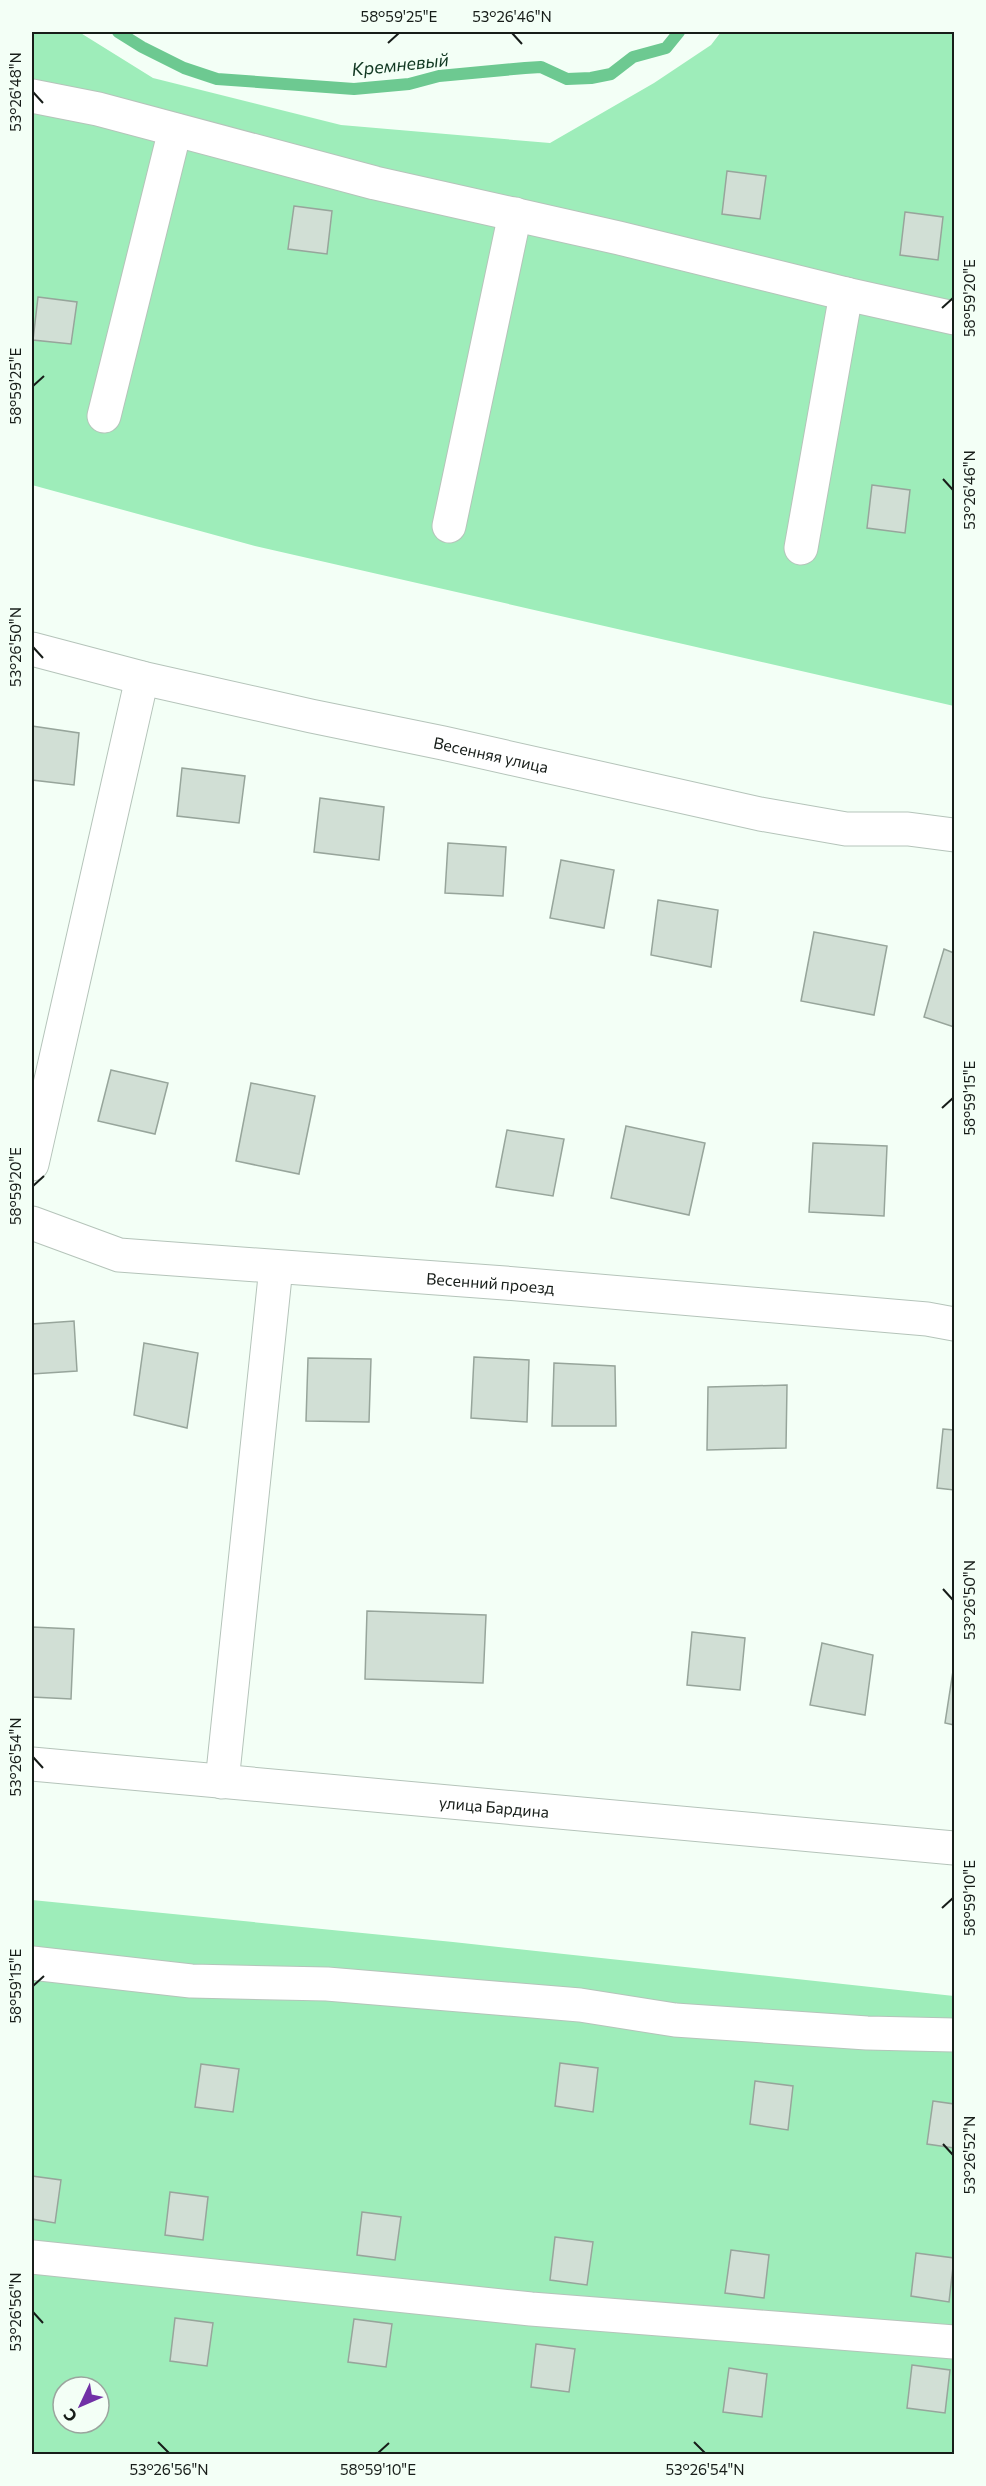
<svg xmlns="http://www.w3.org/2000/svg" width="986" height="2486" viewBox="0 0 986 2486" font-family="Commissioner,sans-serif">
	<rect width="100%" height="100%" fill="#f3fff6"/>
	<g fill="#9eedba" fill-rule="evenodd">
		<path d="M32,32H79L153,78L341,125L550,143L654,83L711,45L721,32H954V706L255,546L32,485Z"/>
		<path d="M32,1900L453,1942L954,1996V2454H32ZM63,2387H99V2423H63Z"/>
	</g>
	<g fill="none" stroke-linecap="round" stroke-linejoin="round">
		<path stroke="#6dc991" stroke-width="12" d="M118,32L142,47L184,68L217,79L354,89L409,84L439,76L525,68L541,67L567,79L591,78L611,74L633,57L666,48L679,32"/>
	</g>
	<g fill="#d1dfd5" stroke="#97a59b" stroke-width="1.5">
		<path d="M727,171L766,176L760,219L722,214Z"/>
		<path d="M294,206L332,211L327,254L288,249Z"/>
		<path d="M905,212L943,217L938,260L900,255Z"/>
		<path d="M38,297L77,302L71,344L33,340Z"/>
		<path d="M872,485L910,490L905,533L867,528Z"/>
		<path d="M32,726L79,733L74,785L32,780Z"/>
		<path d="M182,768L245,776L239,823L177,816Z"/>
		<path d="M320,798L384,807L379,860L314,852Z"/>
		<path d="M448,843L506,847L503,896L445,893Z"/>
		<path d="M561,860L614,870L604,928L550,918Z"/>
		<path d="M658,900L718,910L711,967L651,955Z"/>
		<path d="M814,932L887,946L874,1015L801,1001Z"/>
		<path d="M944,949L954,953V1027L924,1017Z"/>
		<path d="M111,1070L168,1083L155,1134L98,1121Z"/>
		<path d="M251,1083L315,1096L299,1174L236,1161Z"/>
		<path d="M626,1126L705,1143L689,1215L611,1198Z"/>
		<path d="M507,1130L564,1139L553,1196L496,1187Z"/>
		<path d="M813,1143L887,1146L884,1216L809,1212Z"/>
		<path d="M74,1321L77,1371L32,1374V1324Z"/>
		<path d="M144,1343L198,1353L187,1428L134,1415Z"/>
		<path d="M474,1357L529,1360L527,1422L471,1418Z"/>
		<path d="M308,1358L371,1359L369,1422L306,1421Z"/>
		<path d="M554,1363L615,1366L616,1426H552Z"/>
		<path d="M787,1385L786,1448L707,1450L708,1387Z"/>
		<path d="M943,1429L954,1430V1490L937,1488Z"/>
		<path d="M367,1611L486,1615L483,1683L365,1679Z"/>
		<path d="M32,1627L74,1629L71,1699L32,1697Z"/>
		<path d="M692,1632L745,1638L740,1690L687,1685Z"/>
		<path d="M822,1643L873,1655L865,1715L810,1705Z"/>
		<path d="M953,1671H954V1725L945,1723Z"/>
		<path d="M560,2063L598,2068L593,2112L555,2106Z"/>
		<path d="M201,2064L239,2069L233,2112L195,2107Z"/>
		<path d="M755,2081L793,2086L788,2130L750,2124Z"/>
		<path d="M933,2101L954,2104V2148L927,2144Z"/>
		<path d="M32,2176L61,2180L55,2223L32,2219Z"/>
		<path d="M170,2192L208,2197L203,2240L165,2235Z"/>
		<path d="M362,2212L401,2217L395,2260L357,2255Z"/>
		<path d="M555,2237L593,2242L587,2285L550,2280Z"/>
		<path d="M731,2250L769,2255L764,2298L725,2293Z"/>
		<path d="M916,2253L954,2258L949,2302L911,2296Z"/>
		<path d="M175,2318L213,2323L207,2366L170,2361Z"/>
		<path d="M354,2319L392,2324L386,2367L348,2362Z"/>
		<path d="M536,2344L575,2349L569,2392L531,2387Z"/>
		<path d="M912,2365L950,2370L945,2413L907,2408Z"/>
		<path d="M729,2368L767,2374L762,2417L723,2412Z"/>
	</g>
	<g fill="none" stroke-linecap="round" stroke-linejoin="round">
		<defs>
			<g id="minor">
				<path d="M32,96L98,109L375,183L619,238L846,294L954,318"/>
				<path d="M104,416L175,130"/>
				<path d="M449,526L515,214"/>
				<path d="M801,548L846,294"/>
				<path id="s1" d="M32,649L142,678L311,716L443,743L760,814L846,829H908L954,835"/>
				<path d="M32,1164L142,678"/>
				<path id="s2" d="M32,1223L119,1255L505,1283L927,1319L954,1324"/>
				<path id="s3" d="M32,1764L954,1848"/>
				<path d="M222,1782L276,1267"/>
				<path d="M32,1963L191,1981L327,1984L580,2005L675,2020L867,2033L954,2035"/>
				<path d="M32,2257L531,2309L954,2342"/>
			</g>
		</defs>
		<use href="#minor" stroke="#b5c4ba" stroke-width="35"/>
		<use href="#minor" stroke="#fff" stroke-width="33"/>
	</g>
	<path fill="none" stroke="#171d19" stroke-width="2" d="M512,33L522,44M388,43L399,33M33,92L43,103M942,308L953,298M33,386L44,376M943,479L953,490M33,647L43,658M942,1108L953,1098M33,1186L44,1176M943,1589L953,1600M33,1757L43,1768M942,1908L953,1898M33,1986L44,1976M943,2144L953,2155M33,2312L43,2323M158,2442L169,2453M694,2442L705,2453M378,2453L389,2443"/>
	<g text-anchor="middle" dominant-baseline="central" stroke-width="5" stroke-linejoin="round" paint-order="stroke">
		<g font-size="16" fill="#171d19" stroke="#f3fff6">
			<text stroke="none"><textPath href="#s1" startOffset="471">Весенняя улица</textPath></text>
			<text stroke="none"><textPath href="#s2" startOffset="465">Весенний проезд</textPath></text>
			<text stroke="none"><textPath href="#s3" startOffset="464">улица Бардина</textPath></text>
		</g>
		<g font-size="18" font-style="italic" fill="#113822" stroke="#f3fff6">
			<text transform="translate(400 64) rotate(-6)">Кремневый</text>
		</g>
	</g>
	<rect width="986" height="2486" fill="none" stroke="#f3fff6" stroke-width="66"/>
	<g transform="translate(81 2405) rotate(226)"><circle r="28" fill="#f3fff6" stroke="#9ba59e" stroke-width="1.5"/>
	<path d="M0-4.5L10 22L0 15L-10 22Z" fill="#7131a6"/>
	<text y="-9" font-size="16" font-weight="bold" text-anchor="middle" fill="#171d19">С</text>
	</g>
	<rect x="33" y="33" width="920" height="2420" fill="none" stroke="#171d19" stroke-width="2"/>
	<g font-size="15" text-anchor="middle" fill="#171d19">
		<text x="399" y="22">58°59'25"E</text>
		<text x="512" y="22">53°26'46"N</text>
		<text transform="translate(16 92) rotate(-90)" y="5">53°26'48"N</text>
		<text transform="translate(970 298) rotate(-90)" y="5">58°59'20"E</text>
		<text transform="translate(16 386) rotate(-90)" y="5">58°59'25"E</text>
		<text transform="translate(970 490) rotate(-90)" y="5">53°26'46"N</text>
		<text transform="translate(16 647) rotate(-90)" y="5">53°26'50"N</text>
		<text transform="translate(970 1098) rotate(-90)" y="5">58°59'15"E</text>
		<text transform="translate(16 1186) rotate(-90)" y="5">58°59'20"E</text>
		<text transform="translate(970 1600) rotate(-90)" y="5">53°26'50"N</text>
		<text transform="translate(16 1757) rotate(-90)" y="5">53°26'54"N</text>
		<text transform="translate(970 1898) rotate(-90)" y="5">58°59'10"E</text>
		<text transform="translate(16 1986) rotate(-90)" y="5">58°59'15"E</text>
		<text transform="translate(970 2155) rotate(-90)" y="5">53°26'52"N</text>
		<text transform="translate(16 2312) rotate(-90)" y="5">53°26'56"N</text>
		<text x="169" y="2475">53°26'56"N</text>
		<text x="378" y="2475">58°59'10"E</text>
		<text x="705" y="2475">53°26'54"N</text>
	</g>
</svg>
